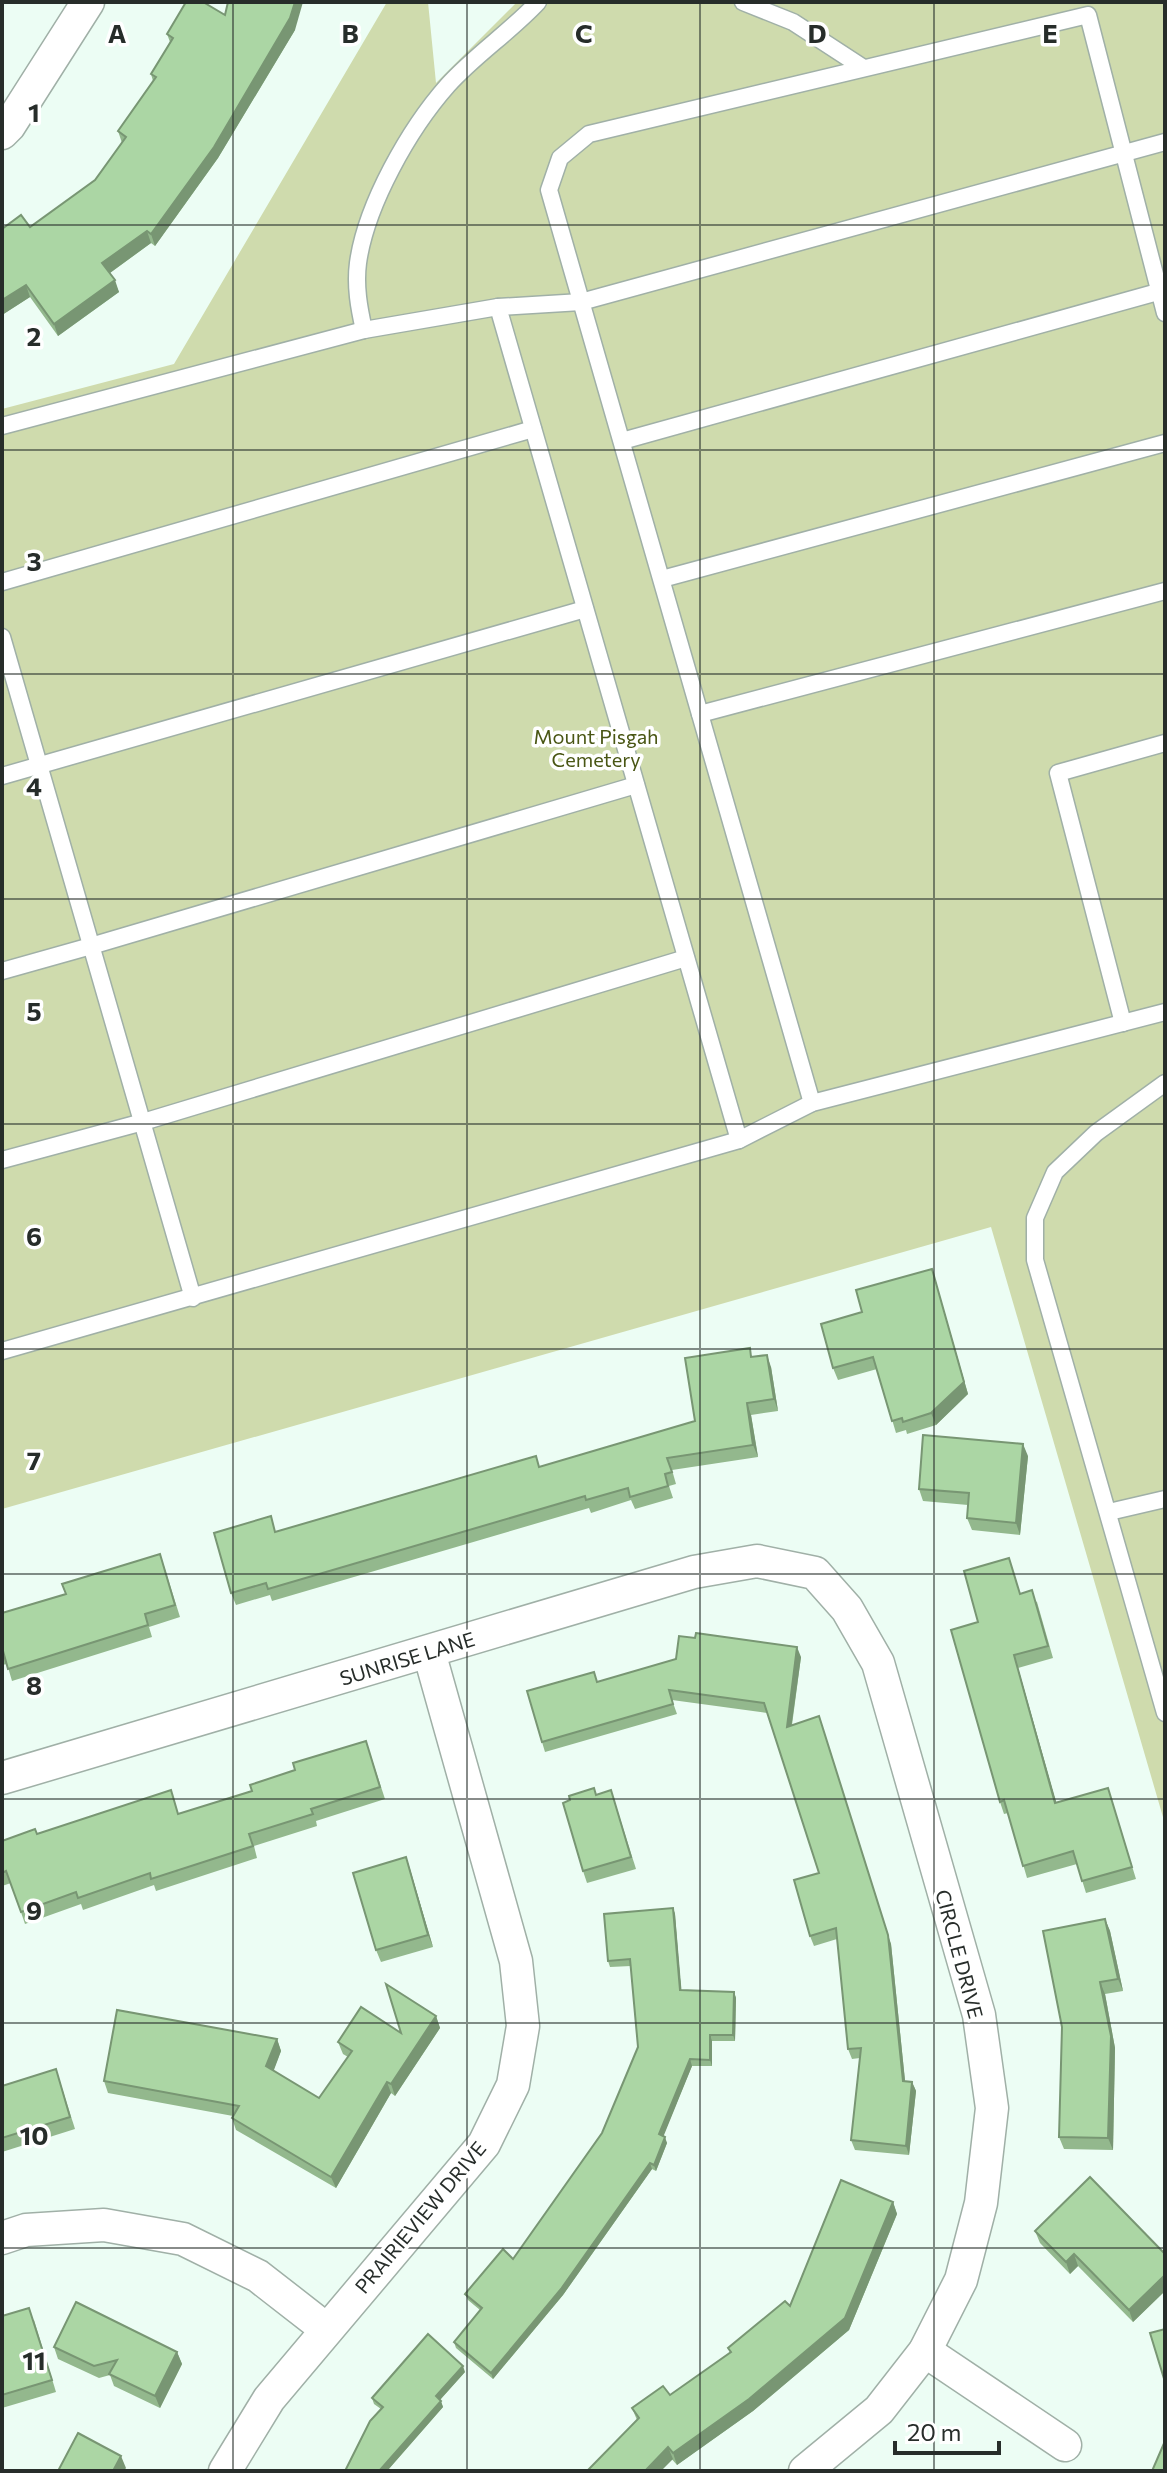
<svg xmlns="http://www.w3.org/2000/svg" width="1167" height="2473" viewBox="0 0 1167 2473" font-family="Commissioner,sans-serif">
	<rect width="100%" height="100%" fill="#ecfdf4"/>
	<path fill="#cfdbad" d="M387,2H428L436,83L517,2H960L975,4L991,2H1165V1824L991,1227L2,1509V409L174,364Z"/>
	<g fill="none" stroke-linecap="round" stroke-linejoin="round">
		<defs>
			<g id="lane">
				<path d="M743,2L793,22L862,67"/>
				<path d="M498,307L739,1140"/>
				<path d="M364,330C359,308 355,286 358,263C366,205 409,129 448,85C475,55 510,32 538,2"/>
				<path d="M2,426L364,330L498,307L581,302L1165,142"/>
				<path d="M622,441L1165,290"/>
				<path d="M662,579L1165,443"/>
				<path d="M2,582L533,429"/>
				<path d="M2,637L193,1298"/>
				<path d="M700,714L1165,591"/>
				<path d="M2,776L585,609"/>
				<path d="M2,971L91,946L636,785"/>
				<path d="M1123,1023L1058,773L1165,743"/>
				<path d="M1165,1083L1096,1133L1055,1172L1035,1218V1260L1165,1713"/>
				<path d="M812,1103L549,190L560,158L589,134L1088,15L1165,313"/>
				<path d="M2,1160L143,1122L686,958"/>
				<path d="M2,1351L739,1140L812,1103L1165,1012"/>
				<path d="M1109,1512L1165,1499"/>
			</g>
			<g id="street">
				<path d="M2,133L9,126L88,2"/>
				<path d="M2,1778L694,1572L757,1561L815,1573L847,1609L878,1663L979,2015L992,2108L981,2203L961,2280L925,2351L879,2410L805,2471"/>
				<path d="M2,2238L26,2230L104,2225L183,2239L258,2276L326,2329"/>
				<path d="M925,2351L1065,2445"/>
				<path d="M225,2471L269,2399L484,2144L513,2085L523,2026L516,1961L429,1652"/>
			</g>
		</defs>
		<use href="#lane" stroke="#a0b0a7" stroke-width="19"/>
		<use href="#street" stroke="#a0b0a7" stroke-width="35"/>
		<use href="#lane" stroke="#fff" stroke-width="16"/>
		<use href="#street" stroke="#fff" stroke-width="32"/>
	</g>
	<g fill="#93b88d">
		<path d="M225,15L295,30L218,158L155,246L151,243L110,273L119,292L58,336L30,297L2,315L30,227L95,180L122,143L118,131L153,81L151,74L170,42L167,34Z"/>
		<path d="M932,1269L968,1394L936,1425L907,1434L906,1430L896,1433L877,1369L838,1380L833,1368L862,1312Z"/>
		<path d="M753,1357L771,1367L778,1411L751,1415L758,1457L672,1470L676,1484L669,1486L673,1498L635,1509L631,1500L591,1513L589,1508L272,1601L270,1595L236,1605L231,1593L540,1467L695,1421Z"/>
		<path d="M1028,1456L1020,1535L972,1530L967,1518L968,1505L923,1501L919,1489Z"/>
		<path d="M1009,1558L1020,1594L1037,1602L1053,1658L1018,1668L1056,1803L1108,1788L1136,1879L1086,1893L1077,1864L1027,1878L1008,1813L1004,1814L1000,1802L978,1622Z"/>
		<path d="M164,1566L180,1617L149,1627L152,1637L12,1681L7,1664L2,1665V1613Z"/>
		<path d="M801,1657L792,1725L891,1944L905,2081L912,2082L916,2091L909,2155L855,2150L851,2140L860,2058L852,2059L848,2049L837,1939L814,1946L810,1936L819,1873L767,1713L672,1700L677,1714L545,1752L542,1742L597,1682Z"/>
		<path d="M366,1741L385,1799L316,1821L317,1826L254,1846L257,1858L156,1891L154,1885L83,1910L81,1904L25,1924L11,1883L2,1886V1841L37,1834L179,1814L252,1791L295,1770Z"/>
		<path d="M611,1790L636,1869L587,1883L583,1871L597,1795Z"/>
		<path d="M406,1857L433,1947L381,1962L376,1950Z"/>
		<path d="M673,1908L675,1914L681,1990L734,1992L736,1998L735,2041H712V2066H692L663,2136L667,2143L656,2171L652,2169L563,2295L493,2379L456,2348L454,2342L480,2310L468,2300L465,2294L513,2259L602,2133L638,2047L631,1966L610,1967L608,1961Z"/>
		<path d="M1105,1919L1110,1931L1123,1991L1105,1994L1115,2048L1113,2150L1064,2149L1059,2137Z"/>
		<path d="M436,2016L440,2028L395,2096L391,2093L336,2188L236,2130L232,2118L233,2116L108,2093L104,2081L277,2039L281,2051L273,2071L319,2098L348,2057L343,2054L338,2042L401,2033Z"/>
		<path d="M56,2069L75,2129L2,2152V2086Z"/>
		<path d="M893,2202L897,2214L849,2330L753,2411L677,2465L637,2420L632,2408L670,2395L730,2353L728,2348L790,2306Z"/>
		<path d="M1035,2231L1165,2254V2291L1133,2322L1078,2266L1070,2274L1040,2243Z"/>
		<path d="M2,2316L34,2320L56,2392L2,2408Z"/>
		<path d="M54,2347L177,2352L182,2364L160,2408L114,2386L110,2375L99,2378L58,2359Z"/>
		<path d="M465,2372L440,2400L443,2407L387,2471H345L381,2409L374,2404L372,2398Z"/>
	</g>
	<g fill="#789673">
		<path d="M295,2H303L295,30L218,158L155,246L151,234Z"/>
		<path d="M147,231L151,243L107,275L102,263Z"/>
		<path d="M115,280L119,292L58,336L54,324Z"/>
		<path d="M26,285L30,297L2,315V300Z"/>
		<path d="M932,1269L968,1394L936,1425L931,1413Z"/>
		<path d="M767,1355L771,1367L778,1411L774,1399Z"/>
		<path d="M747,1403L751,1415L758,1457L753,1445Z"/>
		<path d="M1023,1444L1028,1456L1020,1535L1016,1523Z"/>
		<path d="M797,1647L801,1657L790,1736L787,1727Z"/>
		<path d="M1014,1655L1018,1668L1060,1815L1055,1803Z"/>
		<path d="M822,1726L891,1944L906,2090L903,2081Z"/>
		<path d="M406,1857L410,1869L433,1947L428,1935Z"/>
		<path d="M673,1908L675,1914L682,1996L680,1990Z"/>
		<path d="M1105,1919L1110,1931L1123,1991L1118,1979Z"/>
		<path d="M1100,1982L1105,1994L1115,2048L1113,2150L1108,2138Z"/>
		<path d="M734,1992L736,1998L735,2041L733,2035Z"/>
		<path d="M436,2016L440,2028L395,2096L391,2084Z"/>
		<path d="M710,2035L712,2041V2066L710,2060Z"/>
		<path d="M277,2039L281,2051L271,2078L266,2066Z"/>
		<path d="M690,2059L692,2066L662,2140L659,2134Z"/>
		<path d="M387,2082L391,2093L336,2188L331,2177Z"/>
		<path d="M912,2082L916,2091L909,2155L906,2146Z"/>
		<path d="M665,2137L667,2143L656,2171L654,2165Z"/>
		<path d="M650,2163L652,2169L563,2295L493,2379L491,2373Z"/>
		<path d="M893,2202L897,2214L849,2330L753,2411L677,2465L673,2453Z"/>
		<path d="M1074,2254L1078,2266L1070,2274L1066,2262Z"/>
		<path d="M1165,2275V2291L1133,2322L1129,2310Z"/>
		<path d="M177,2352L182,2364L160,2408L155,2396Z"/>
		<path d="M463,2366L465,2372L438,2402L436,2396Z"/>
		<path d="M441,2401L443,2407L387,2471H380V2470Z"/>
		<path d="M668,2447L673,2459L661,2471H645Z"/>
		<path d="M121,2456L126,2468L124,2471H113Z"/>
	</g>
	<g fill="#abd6a4" stroke="#789673" stroke-width="2">
		<path d="M186,2H203L225,15L228,2H295L290,18L214,147L151,234L147,231L102,263L115,280L54,324L26,285L2,300V229L21,215L30,227L95,180L126,137L118,131L156,77L151,74L173,38L167,34Z"/>
		<path d="M932,1269L964,1382L931,1413L903,1422L902,1418L892,1421L873,1357L833,1368L821,1324L862,1312L856,1290Z"/>
		<path d="M750,1348L751,1357L767,1355L774,1399L747,1403L753,1445L667,1458L672,1472L665,1474L668,1486L630,1497L628,1488L586,1500L585,1496L268,1589L266,1583L231,1593L214,1533L271,1516L275,1532L536,1456L539,1467L695,1421L685,1358Z"/>
		<path d="M923,1435L1023,1444L1016,1523L967,1518L969,1493L919,1489Z"/>
		<path d="M160,1554L175,1605L145,1614L148,1625L8,1669L3,1651L2,1652V1613L66,1594L62,1584Z"/>
		<path d="M1009,1558L1020,1594L1032,1590L1048,1646L1014,1655L1055,1803L1108,1788L1132,1867L1082,1881L1073,1851L1023,1866L1004,1800L1000,1802L951,1630L978,1622L964,1571Z"/>
		<path d="M696,1633L797,1647L787,1727L819,1716L888,1935L903,2081L912,2082L906,2146L851,2140L861,2048L848,2049L836,1928L810,1936L794,1880L819,1873L764,1703L669,1690L673,1704L542,1742L527,1691L594,1672L597,1682L676,1659L679,1636L695,1638Z"/>
		<path d="M366,1741L380,1787L311,1809L313,1814L249,1834L253,1846L151,1879L150,1873L78,1898L76,1892L21,1912L6,1871L2,1873V1841L35,1829L37,1834L171,1790L178,1814L252,1791L250,1785L295,1770L293,1763Z"/>
		<path d="M594,1788L596,1795L611,1790L631,1857L583,1871L563,1803L570,1800L569,1796Z"/>
		<path d="M406,1857L428,1935L376,1950L353,1873Z"/>
		<path d="M673,1908L680,1990L734,1992L733,2035H710V2060L690,2059L659,2134L665,2137L654,2165L650,2163L561,2289L491,2373L454,2342L482,2308L465,2294L503,2249L513,2259L602,2133L638,2047L630,1959L608,1961L604,1914Z"/>
		<path d="M1105,1919L1118,1979L1100,1982L1111,2036L1108,2138L1059,2137L1062,2027L1043,1931Z"/>
		<path d="M386,1984L436,2016L391,2084L387,2082L331,2177L232,2118L239,2106L104,2081L117,2010L277,2039L266,2066L319,2098L352,2051L338,2042L361,2007L401,2033Z"/>
		<path d="M56,2069L70,2117L2,2138V2086Z"/>
		<path d="M1090,2177L1165,2254V2275L1129,2310L1074,2254L1066,2262L1035,2231Z"/>
		<path d="M841,2180L893,2202L845,2318L749,2399L673,2453L668,2447L645,2471H587L639,2418L632,2408L663,2386L670,2395L731,2352L728,2348L785,2301L790,2306Z"/>
		<path d="M76,2302L177,2352L155,2396L109,2374L117,2360L94,2366L54,2347Z"/>
		<path d="M29,2308L52,2380L2,2395V2316Z"/>
		<path d="M1165,2329V2382L1150,2333Z"/>
		<path d="M428,2334L463,2366L436,2396L441,2401L380,2470L382,2471H345L370,2421L383,2407L372,2398Z"/>
		<path d="M78,2433L121,2456L113,2471H58Z"/>
		<path d="M1165,2441V2471H1152Z"/>
	</g>
	<path fill="none" stroke="#272d2a" stroke-width="2" stroke-opacity="0.55" d="M233,2V2471M467,2V2471M700,2V2471M934,2V2471M2,225H1165M2,450H1165M2,674H1165M2,899H1165M2,1124H1165M2,1349H1165M2,1574H1165M2,1799H1165M2,2023H1165M2,2248H1165"/>
	<g text-anchor="middle" dominant-baseline="central" stroke-width="7" stroke-linejoin="round" paint-order="stroke">
		<g font-size="20" fill="#495614" stroke="#fff">
			<text x="596" y="736">Mount Pisgah<tspan x="596" dy="23">Cemetery</tspan></text>
		</g>
		<g font-size="20" fill="#272d2a" stroke="#fff">
			<text transform="translate(407 1658) rotate(-17)">SUNRISE LANE</text>
			<text transform="translate(960 1954) rotate(75)">CIRCLE DRIVE</text>
			<text transform="translate(420 2217) rotate(-50)">PRAIRIEVIEW DRIVE</text>
		</g>
	</g>
	<g font-size="26" text-anchor="middle" font-weight="bold" fill="#272d2a" stroke="#fff" stroke-width="7" stroke-linejoin="round" paint-order="stroke">
		<text x="117" y="43">A</text>
		<text x="350" y="43">B</text>
		<text x="584" y="43">C</text>
		<text x="817" y="43">D</text>
		<text x="1050" y="43">E</text>
		<text x="34" y="122">1</text>
		<text x="34" y="346">2</text>
		<text x="34" y="571">3</text>
		<text x="34" y="796">4</text>
		<text x="34" y="1021">5</text>
		<text x="34" y="1246">6</text>
		<text x="34" y="1470">7</text>
		<text x="34" y="1695">8</text>
		<text x="34" y="1920">9</text>
		<text x="34" y="2145">10</text>
		<text x="34" y="2370">11</text>
	</g>
	<rect width="1167" height="2473" fill="none" stroke="#272d2a" stroke-width="8"/>
	<path d="M895 2441v12h104v-12" fill="none" stroke="#272d2a" stroke-width="4"/>
	<text x="907" y="2441" font-size="24" fill="#272d2a" stroke="#ffffff" stroke-width="6" paint-order="stroke">20 m</text>
</svg>
